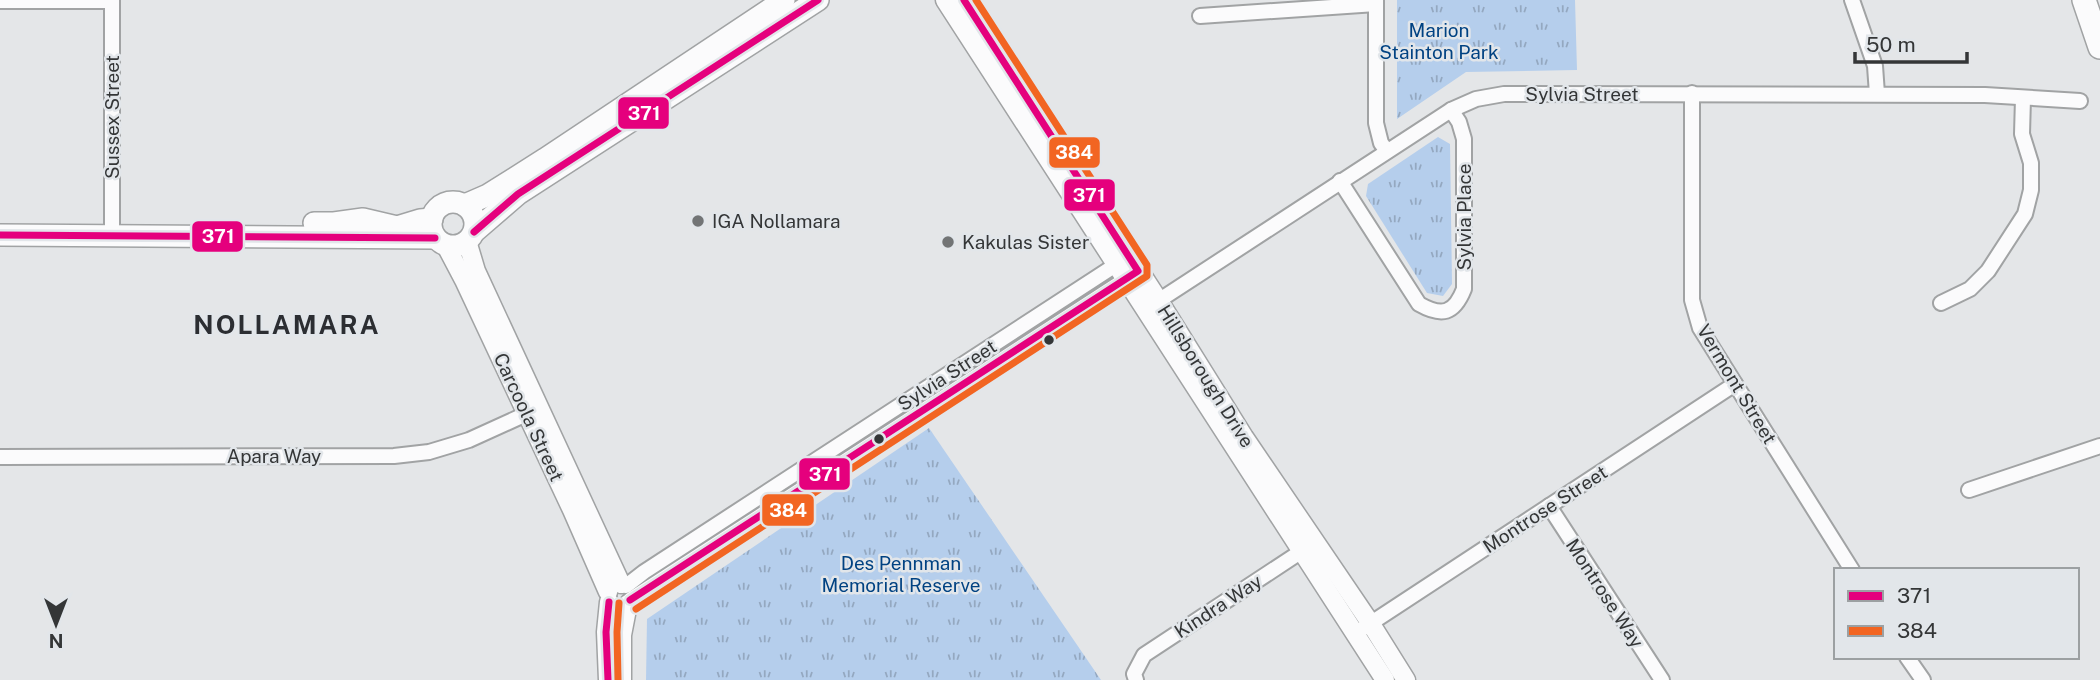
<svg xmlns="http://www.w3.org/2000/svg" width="2100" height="680" viewBox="0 0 2100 680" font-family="'Public Sans',sans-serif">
	<defs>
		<pattern id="park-tufts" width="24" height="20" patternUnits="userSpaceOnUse" patternTransform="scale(1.75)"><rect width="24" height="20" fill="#b5ceec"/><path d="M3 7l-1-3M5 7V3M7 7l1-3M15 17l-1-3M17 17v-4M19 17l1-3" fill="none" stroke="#94a8c0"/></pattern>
	</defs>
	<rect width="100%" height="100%" fill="#e4e6e8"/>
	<g fill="url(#park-tufts)">
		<path d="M1397,0H1575L1577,70L1466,72L1397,119Z"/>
		<path d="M1438,137L1450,144L1452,284L1443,296L1427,293L1366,196L1368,184Z"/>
		<path d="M929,428L1101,680H646L647,619Z"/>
	</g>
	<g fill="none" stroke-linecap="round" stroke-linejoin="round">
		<defs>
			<g id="minor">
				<path d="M1376,0V123L1381,143L1387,151"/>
				<path d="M1852,0L1875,66L1877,94"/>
				<path d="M0,1H112"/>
				<path d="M1200,16L1376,4"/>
				<path d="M1692,93V300L1700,328L1852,570"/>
				<path d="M1340,181L1419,304C1442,317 1454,314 1464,289V139L1459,122L1451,110"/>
				<path d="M112,234V0"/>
				<path d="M1941,303L1970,289L1988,271L2025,214L2031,190V163L2022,134L2023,98"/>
				<path d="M1152,305L1451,110L1476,99L1504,94L1985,95L2080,101"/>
				<path d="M0,457L394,456L429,452L469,440L535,410"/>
				<path d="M1969,490L2100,446"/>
				<path d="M1549,506L1662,680"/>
				<path d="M626,586L644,572L1125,259"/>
				<path d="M630,600L1134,274"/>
				<path d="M1362,629L1735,384"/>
				<path d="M1907,657L1923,680"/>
				<path d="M1136,680L1134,674L1144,655L1308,547"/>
			</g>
			<g id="tertiary">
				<path d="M945,0L1385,680"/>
				<path d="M964,0L1159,301L1244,437L1371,624L1406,680"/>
				<path d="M467,241L476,271L621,584"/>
				<path d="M445,244L464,280L572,510L608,592"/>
				<path d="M608,680L606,632L609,602"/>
				<path d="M622,680V635L628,604"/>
			</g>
			<g id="primary">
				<circle cx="453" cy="224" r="22"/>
				<path d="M465,205L488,195L545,159L784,0"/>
				<path d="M314,223H334L363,219L397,227L420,220L432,219"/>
				<path d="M474,232L518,194L818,0"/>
				<path d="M0,235L435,238"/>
			</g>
			<path id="trunk" d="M2084,0L2100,47"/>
		</defs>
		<use href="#minor" stroke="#a1a3a4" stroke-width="18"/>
		<use href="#tertiary" stroke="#a1a3a4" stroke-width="21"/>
		<use href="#primary" stroke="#a1a3a4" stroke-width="24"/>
		<use href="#trunk" stroke="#a1a3a4" stroke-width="26"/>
		<use href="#minor" stroke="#fbfbfc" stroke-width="14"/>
		<use href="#tertiary" stroke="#fbfbfc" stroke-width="18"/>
		<use href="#primary" stroke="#fbfbfc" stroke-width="21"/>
		<use href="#trunk" stroke="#fbfbfc" stroke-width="23"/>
		<defs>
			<g id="bus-1">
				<path d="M474,232L518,194L818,0"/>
				<path d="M0,235L435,238"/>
				<path d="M630,600L1138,271L964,0"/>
				<path d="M608,680L606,632L609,602"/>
			</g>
			<g id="bus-2">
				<path d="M636,609L1147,276V265L976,0"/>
				<path d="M618,680L617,632L619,603"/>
			</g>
		</defs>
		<use href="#bus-1" stroke="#e2e6ea" stroke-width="12"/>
		<use href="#bus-2" stroke="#e2e6ea" stroke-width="12"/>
		<use href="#bus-1" stroke="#e5007d" stroke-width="7"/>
		<use href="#bus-2" stroke="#f26522" stroke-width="7"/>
	</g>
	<g fill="#727475" stroke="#e2e6ea" stroke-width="2.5">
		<circle cx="698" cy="221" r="7"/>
		<circle cx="948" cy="242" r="7"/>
	</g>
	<g fill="#343637" stroke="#e2e6ea" stroke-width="2.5">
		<circle cx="1049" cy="340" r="6"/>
		<circle cx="879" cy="439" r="6"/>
	</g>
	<g text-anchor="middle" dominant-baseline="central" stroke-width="5" stroke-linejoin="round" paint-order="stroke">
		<g font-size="19" fill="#004282" stroke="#e2e6ea">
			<text x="1439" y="30">Marion<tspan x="1439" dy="22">Stainton Park</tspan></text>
			<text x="901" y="563">Des Pennman<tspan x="901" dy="22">Memorial Reserve</tspan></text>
		</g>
		<g font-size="19" fill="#343637" stroke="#e2e6ea">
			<text x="1582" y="94">Sylvia Street</text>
			<text transform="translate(112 117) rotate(-90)">Sussex Street</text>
			<text transform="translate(1464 217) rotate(-90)">Sylvia Place</text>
			<text transform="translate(947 375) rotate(-33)">Sylvia Street</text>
			<text transform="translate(1206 376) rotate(58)">Hillsborough Drive</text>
			<text transform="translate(1737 384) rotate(59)">Vermont Street</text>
			<text transform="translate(529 417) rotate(65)">Carcoola Street</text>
			<text x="274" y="456">Apara Way</text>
			<text transform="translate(1545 509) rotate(-33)">Montrose Street</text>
			<text transform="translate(1605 593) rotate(57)">Montrose Way</text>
			<text transform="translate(1218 606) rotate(-33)">Kindra Way</text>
		</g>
		<g font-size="19" fill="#343637" stroke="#e2e6ea" text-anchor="start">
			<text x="712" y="221">IGA Nollamara</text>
			<text x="962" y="242">Kakulas Sister</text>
		</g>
		<g font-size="26" font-weight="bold" letter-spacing="2" fill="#2c2e32" stroke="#e2e6ea">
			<text x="287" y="324">NOLLAMARA</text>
		</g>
	</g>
	<g stroke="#e2e6ea" stroke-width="2.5">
		<rect x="617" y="96" width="53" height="34" rx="7" fill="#e5007d"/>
		<rect x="1048" y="136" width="53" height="33" rx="7" fill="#f26522"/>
		<rect x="1063" y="178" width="53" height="34" rx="7" fill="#e5007d"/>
		<rect x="191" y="220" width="53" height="33" rx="7" fill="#e5007d"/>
		<rect x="798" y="457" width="53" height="34" rx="7" fill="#e5007d"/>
		<rect x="761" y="493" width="54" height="34" rx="7" fill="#f26522"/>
	</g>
	<g font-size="19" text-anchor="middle" font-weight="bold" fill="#fff">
		<text x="644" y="120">371</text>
		<text x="1074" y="159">384</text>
		<text x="1089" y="202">371</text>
		<text x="218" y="243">371</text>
		<text x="825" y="481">371</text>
		<text x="788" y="517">384</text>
	</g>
	<rect x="1834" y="568" width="245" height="91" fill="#e2e6ea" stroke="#9ca0a2" stroke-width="2"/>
	<rect x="1848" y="591" width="35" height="10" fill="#e5007d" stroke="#9ca0a2" stroke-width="2"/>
	<text x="1897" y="603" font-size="21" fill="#343637">371</text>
	<rect x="1848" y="626" width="35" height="10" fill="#f26522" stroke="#9ca0a2" stroke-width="2"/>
	<text x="1897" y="638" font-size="21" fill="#343637">384</text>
	<g transform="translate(56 624) rotate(180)" stroke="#e2e6ea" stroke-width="5" paint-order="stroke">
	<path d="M0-5L12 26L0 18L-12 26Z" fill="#343637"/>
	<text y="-10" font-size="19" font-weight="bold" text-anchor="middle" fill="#343637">N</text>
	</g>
	<path d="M1855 52v10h112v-10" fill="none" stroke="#343637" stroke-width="3.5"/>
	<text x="1866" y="52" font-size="21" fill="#343637" stroke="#e2e6ea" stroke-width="5" paint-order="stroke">50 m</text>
</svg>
